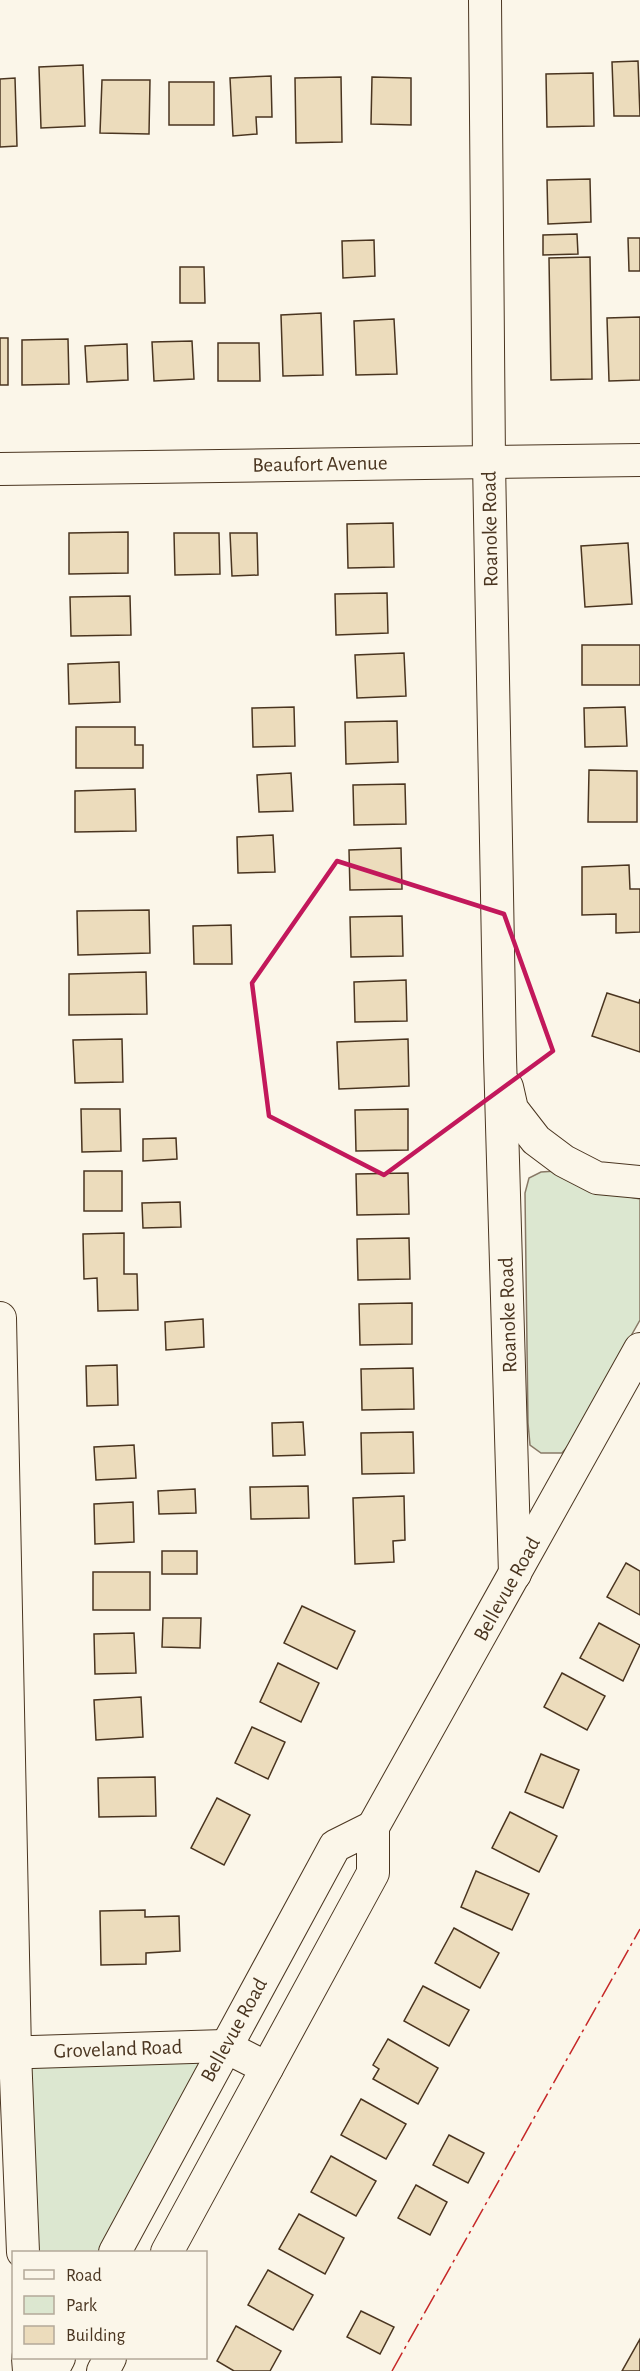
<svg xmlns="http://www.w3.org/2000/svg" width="640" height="2371" viewBox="0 0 640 2371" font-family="'Alegreya Sans',sans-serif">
	<rect width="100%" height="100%" fill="#fbf6e9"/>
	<g fill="#dce7d0" stroke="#887966" stroke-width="1.5">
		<path d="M556,1171L595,1190L640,1199V1320L569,1445L562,1453H541L530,1445L528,1423L525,1193L529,1178L541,1172Z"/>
		<path d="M211,2053L102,2252H31L24,2062Z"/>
	</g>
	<g fill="#ecdcbc" stroke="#4a3520" stroke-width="1.5">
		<path d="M638,61L640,116H614L612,62Z"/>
		<path d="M83,65L85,126L41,128L39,67Z"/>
		<path d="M593,73L594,126L547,127L546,74Z"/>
		<path d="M271,76L272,117H256L257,134L233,136L230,78Z"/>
		<path d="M341,77L342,142L296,143L295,78Z"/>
		<path d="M372,77L411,78V125L371,124Z"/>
		<path d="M15,78L17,146L0,147V79Z"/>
		<path d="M102,80H150L149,134L100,133Z"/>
		<rect x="169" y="82" width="45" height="43"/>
		<path d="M590,179L591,222L548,224L547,180Z"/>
		<path d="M577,234L578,254L543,255V235Z"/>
		<path d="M628,238H640V271H629Z"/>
		<path d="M374,240L375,276L343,278L342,241Z"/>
		<path d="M590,257L592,379L551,380L549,258Z"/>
		<path d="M180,267H204L205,303H180Z"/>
		<path d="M321,313L323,375L283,376L281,315Z"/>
		<path d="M640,317V380L609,381L607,318Z"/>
		<path d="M394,319L397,374L356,375L354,321Z"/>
		<rect x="0" y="338" width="8" height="47"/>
		<path d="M68,339L69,384L22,385V340Z"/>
		<path d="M192,341L194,379L154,381L152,342Z"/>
		<path d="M218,343H259L260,381H218Z"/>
		<path d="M127,344L128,380L87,382L85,346Z"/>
		<path d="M393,523L394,567L348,568L347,524Z"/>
		<path d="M128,532V573L69,574V533Z"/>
		<path d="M174,533H219L220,574L175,575Z"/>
		<path d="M230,533H257L258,575L232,576Z"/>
		<path d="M628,543L632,604L585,607L581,546Z"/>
		<path d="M387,593L388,633L336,635L335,594Z"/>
		<path d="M130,596L131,635L71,636L70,597Z"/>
		<rect x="582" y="645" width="58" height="40"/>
		<path d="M404,653L406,696L357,698L355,655Z"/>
		<path d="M119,662L120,702L69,704L68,664Z"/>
		<path d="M294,707L295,746L253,747L252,708Z"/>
		<path d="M625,707L627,746L585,747L584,708Z"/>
		<path d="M397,721L398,762L346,764L345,722Z"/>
		<path d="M76,727H135V745H143V768H76Z"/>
		<path d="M589,770L637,771V822H588Z"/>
		<path d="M291,773L293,811L259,812L257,775Z"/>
		<path d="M405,784L406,824L354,825L353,785Z"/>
		<path d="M135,789L136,831L75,832V791Z"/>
		<path d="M273,835L275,872L238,873L237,837Z"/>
		<path d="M401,848L402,889L350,890L349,850Z"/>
		<path d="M629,865L630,889H640V932L616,933V914L582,915V867Z"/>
		<path d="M149,910L150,953L78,955L77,911Z"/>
		<path d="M402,916L403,956L351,957L350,917Z"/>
		<path d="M231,925L232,964H194L193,926Z"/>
		<path d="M146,972L147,1014L69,1015V974Z"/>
		<path d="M406,980L407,1021L355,1022L354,982Z"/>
		<path d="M607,993L639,1003L640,999V1052L592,1036Z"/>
		<path d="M122,1039L123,1082L75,1083L73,1040Z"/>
		<path d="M408,1039L409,1086L339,1089L337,1042Z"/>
		<path d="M81,1109H120L121,1151L82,1152Z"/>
		<path d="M408,1109V1150L356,1151L355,1110Z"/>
		<path d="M176,1138L177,1159L143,1161V1139Z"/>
		<rect x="84" y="1171" width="38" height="40"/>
		<path d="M408,1173L409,1214L357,1215L356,1174Z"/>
		<path d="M180,1202L181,1227L143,1228L142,1203Z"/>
		<path d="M124,1233V1274H137L138,1310L98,1311L97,1278L84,1279L83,1234Z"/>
		<path d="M409,1238L410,1279L358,1280L357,1239Z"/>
		<path d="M412,1303V1344L360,1345L359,1304Z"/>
		<path d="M203,1319L204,1347L166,1350L165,1322Z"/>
		<path d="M117,1365L118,1405L87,1406L86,1366Z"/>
		<path d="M413,1368L414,1409L362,1410L361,1369Z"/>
		<path d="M303,1422L305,1455L273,1456L272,1423Z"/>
		<path d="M413,1432L414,1473L362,1474L361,1433Z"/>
		<path d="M134,1445L136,1478L96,1480L94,1447Z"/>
		<path d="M308,1486L309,1518L251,1519L250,1487Z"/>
		<path d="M195,1489L196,1513L159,1514L158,1491Z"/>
		<path d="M404,1496L405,1540L393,1541L394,1562L355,1564L353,1498Z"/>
		<path d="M133,1502L134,1542L95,1544L94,1504Z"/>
		<rect x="162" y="1551" width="35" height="23"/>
		<path d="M626,1563L640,1571V1615L607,1597Z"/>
		<rect x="93" y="1572" width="57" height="38"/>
		<path d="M302,1606L355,1631L337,1669L284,1643Z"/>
		<path d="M163,1618H201L200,1648L162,1647Z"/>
		<path d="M599,1623L640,1645L623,1681L580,1658Z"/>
		<path d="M134,1633L136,1673L95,1674L94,1634Z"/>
		<path d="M278,1663L319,1683L301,1722L260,1702Z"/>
		<path d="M562,1673L605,1696L587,1730L544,1707Z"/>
		<path d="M141,1697L143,1737L96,1740L94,1700Z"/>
		<path d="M252,1727L285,1742L268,1779L235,1763Z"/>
		<path d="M541,1754L579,1770L563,1808L525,1792Z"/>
		<path d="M155,1777L156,1816L99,1817L98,1778Z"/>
		<path d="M217,1798L250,1815L224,1865L191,1848Z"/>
		<path d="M510,1812L557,1836L539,1872L492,1848Z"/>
		<path d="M476,1871L529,1894L512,1930L461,1907Z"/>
		<path d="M145,1910V1917L179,1916L180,1951L146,1953V1964L101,1965L100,1911Z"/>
		<path d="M454,1928L499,1953L480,1988L435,1963Z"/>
		<path d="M423,1986L469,2010L449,2046L404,2021Z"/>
		<path d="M388,2039L438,2068L418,2104L373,2079L379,2069L373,2065Z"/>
		<path d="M361,2099L406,2124L386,2159L341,2135Z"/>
		<path d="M449,2135L484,2153L468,2183L433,2165Z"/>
		<path d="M331,2156L376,2181L356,2216L311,2192Z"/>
		<path d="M416,2185L447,2202L430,2235L398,2218Z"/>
		<path d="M299,2214L344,2238L325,2274L279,2249Z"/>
		<path d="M268,2270L313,2295L293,2330L248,2305Z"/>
		<path d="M361,2311L394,2327L380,2354L347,2337Z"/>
		<path d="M236,2326L281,2351L270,2371H234L217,2361Z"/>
		<path d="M640,2339V2371H622Z"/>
	</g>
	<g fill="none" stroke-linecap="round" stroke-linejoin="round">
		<defs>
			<g id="street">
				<path d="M485,0L489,462L500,1057L515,1574"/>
				<path d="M0,469L640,460"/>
				<path d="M507,1087L512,1109L536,1140L564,1161L597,1178L640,1182"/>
				<path d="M0,1318L15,2053L23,2252"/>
				<path d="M0,2053L224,2046L267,2068"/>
				<path d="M115,2252L335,1846L373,1827"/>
				<path d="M167,2252L373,1873V1827L640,1349"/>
				<path d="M28,2358L29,2371"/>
				<path d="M52,2371L59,2358"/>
				<path d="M103,2371L110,2358"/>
			</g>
		</defs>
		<use href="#street" stroke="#4a3520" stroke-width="34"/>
		<use href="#street" stroke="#fbf6e9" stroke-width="32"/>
		<path stroke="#c62828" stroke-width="1.5" stroke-dasharray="21 4.5 3 4.5" stroke-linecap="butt" d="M392,2371L640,1929"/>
	</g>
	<path fill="none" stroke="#c2185b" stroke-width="4.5" stroke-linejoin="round" d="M337,861L504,914L553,1051L384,1175L269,1116L252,983Z"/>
	<g text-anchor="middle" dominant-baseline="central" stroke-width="4.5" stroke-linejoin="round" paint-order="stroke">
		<g font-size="21" fill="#4a3520" stroke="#fbf6e9">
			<text transform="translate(320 464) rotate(-1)">Beaufort Avenue</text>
			<text transform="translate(490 529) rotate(-91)">Roanoke Road</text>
			<text transform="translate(508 1315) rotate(-92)">Roanoke Road</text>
			<text transform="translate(507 1589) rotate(-61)">Bellevue Road</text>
			<text transform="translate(234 2030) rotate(-61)">Bellevue Road</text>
			<text transform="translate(118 2049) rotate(-2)">Groveland Road</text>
		</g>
	</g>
	<rect x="12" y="2251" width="195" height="108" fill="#fbf6e9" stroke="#b4a999" stroke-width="1.5"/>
	<rect x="24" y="2270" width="30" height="9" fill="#fbf6e9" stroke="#b4a999" stroke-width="1.5"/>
	<text x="66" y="2281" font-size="18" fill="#4a3520">Road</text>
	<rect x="24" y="2296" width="30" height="18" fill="#dce7d0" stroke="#b4a999" stroke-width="1.5"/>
	<text x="66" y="2311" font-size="18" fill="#4a3520">Park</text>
	<rect x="24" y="2326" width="30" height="18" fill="#ecdcbc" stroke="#b4a999" stroke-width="1.5"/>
	<text x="66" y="2341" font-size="18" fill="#4a3520">Building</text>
</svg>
